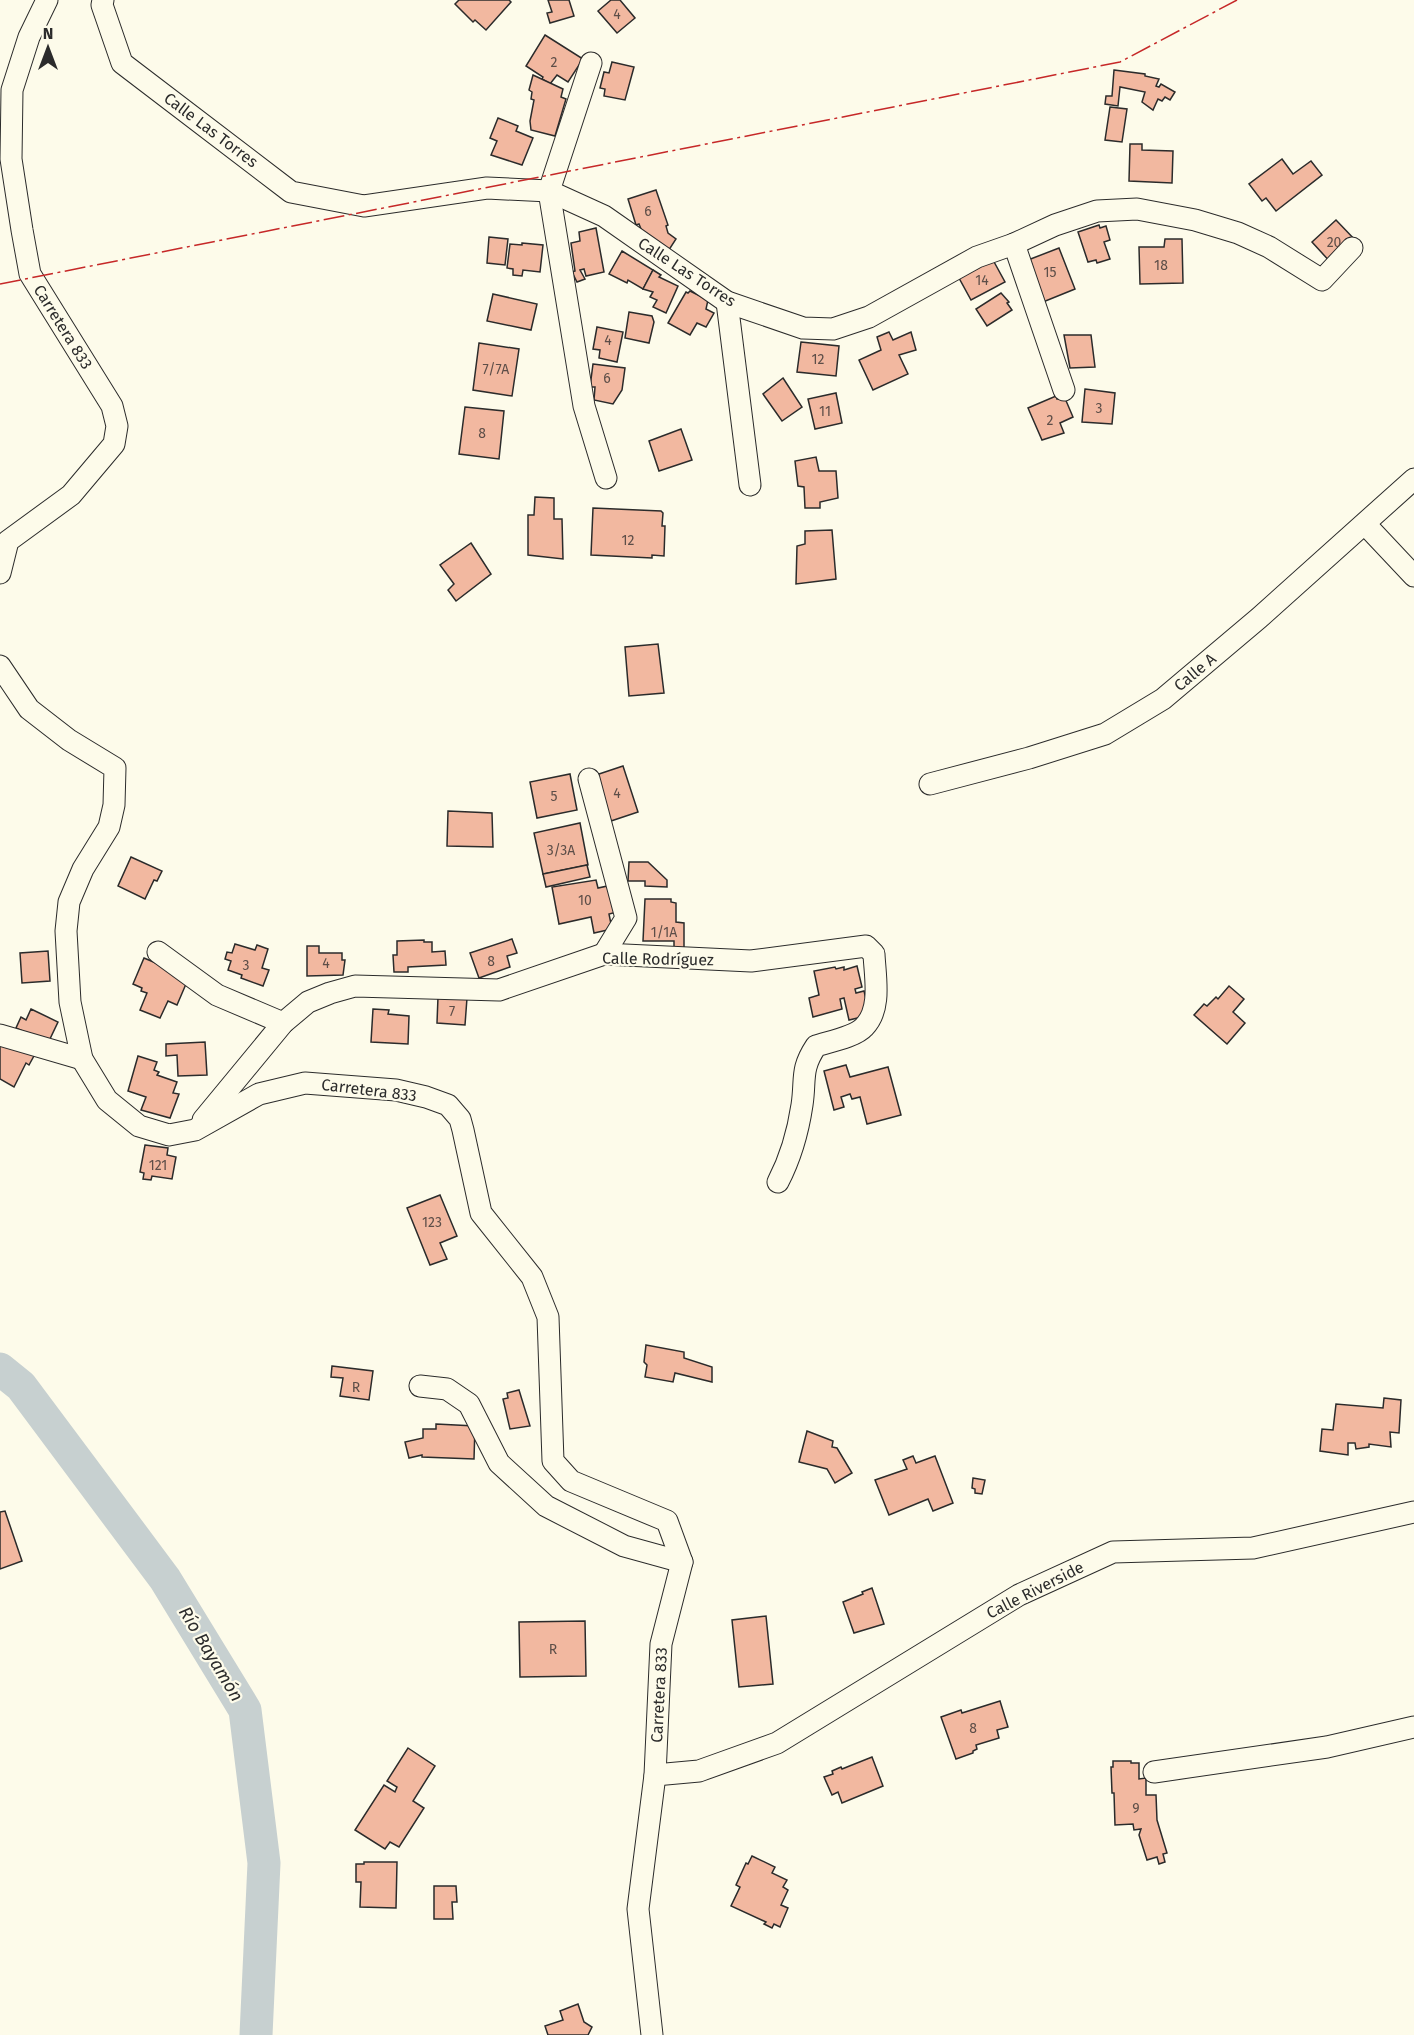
<svg xmlns="http://www.w3.org/2000/svg" width="1414" height="2035" viewBox="0 0 1414 2035" font-family="'Fira Sans',sans-serif">
	<rect width="100%" height="100%" fill="#fdfbea"/>
	<g fill="none" stroke-linecap="round" stroke-linejoin="round">
		<path stroke="#c7d0d0" stroke-width="33" d="M0,1369L21,1386L165,1579L245,1710L264,1863L256,2035"/>
	</g>
	<g fill="#f2b8a0" stroke="#2b2b2b" stroke-width="1.5">
		<path d="M459,0H509L511,2L486,30L475,20L473,22L455,4Z"/>
		<path d="M548,0H569L574,16L550,23L547,13L552,12Z"/>
		<path d="M611,0H620L635,18L617,33L598,11Z"/>
		<path d="M545,35L583,59L568,82L557,75L550,84L542,79L543,77L526,66Z"/>
		<path d="M612,62L634,67L625,100L604,96L605,89L600,88L604,72L609,73Z"/>
		<path d="M1114,70L1145,74V76L1159,79L1156,86L1159,87L1161,84L1175,92L1170,100L1165,97L1162,101L1158,99L1153,110L1142,102L1145,92L1120,87L1118,106L1105,104L1106,96H1112Z"/>
		<path d="M533,75L563,89L561,97L566,99L555,136L531,130L530,121L534,100L531,99L532,92L529,90Z"/>
		<path d="M1110,107L1127,109L1122,142L1105,140Z"/>
		<path d="M498,118L518,126L516,131L533,138L522,165L491,155L497,141L490,138Z"/>
		<path d="M1130,144H1142V150L1173,151L1172,183L1129,181Z"/>
		<path d="M1282,159L1293,174L1311,161L1322,175L1276,211L1266,198L1262,201L1249,184Z"/>
		<path d="M656,190L668,225L666,226L668,233L676,239L665,256L643,234L639,224L636,225L628,199Z"/>
		<path d="M1336,220L1357,242L1333,265L1312,242Z"/>
		<path d="M1099,225L1100,228L1106,226L1110,240L1104,242L1110,259L1097,263L1096,260L1088,262L1078,232Z"/>
		<path d="M596,228L604,272L586,276L584,269L580,270L585,279L577,282L572,272L575,271L571,243L580,241L579,232Z"/>
		<path d="M489,237L508,239L505,265L487,263Z"/>
		<path d="M1165,239H1182L1183,283L1140,284L1139,247H1164Z"/>
		<path d="M522,243L543,245L540,272L523,270L522,276L513,275V269L507,268L510,244L522,245Z"/>
		<path d="M1059,248L1075,289L1043,302L1028,260Z"/>
		<path d="M622,251L653,270L643,289L628,280L627,283L609,274Z"/>
		<path d="M993,260L1005,282L971,300L959,278Z"/>
		<path d="M653,270L661,275L659,277L678,286L666,313L653,307L657,300L650,297L653,292L643,289Z"/>
		<path d="M690,291L708,300L706,309L714,313L706,327L697,323L690,335L668,323L686,292L688,293Z"/>
		<path d="M1001,293L1009,302L1007,303L1012,310L987,326L976,309Z"/>
		<path d="M493,294L537,304L531,330L487,321Z"/>
		<path d="M629,312L652,316L654,322L649,343L625,338Z"/>
		<path d="M597,327L623,332L617,362L599,358L600,350L593,349Z"/>
		<path d="M889,332L893,340L911,332L916,350L899,355L908,374L873,390L859,360L881,350L877,337Z"/>
		<path d="M1064,335H1091L1095,367L1070,368Z"/>
		<path d="M801,342L839,346L836,376L797,372Z"/>
		<path d="M479,343L519,349L512,396L473,390Z"/>
		<path d="M593,364L625,368L622,390L613,404L594,400L595,387H590Z"/>
		<path d="M783,378L802,407L782,421L763,394Z"/>
		<path d="M1085,389L1115,393L1112,424L1082,422Z"/>
		<path d="M836,393L842,423L815,429L808,399Z"/>
		<path d="M1056,396L1057,399L1064,396L1073,417L1060,423L1064,433L1042,440L1028,408Z"/>
		<path d="M465,407L504,411L499,459L459,454Z"/>
		<path d="M681,429L692,460L659,471L649,441Z"/>
		<path d="M816,457L819,471H836L838,498L820,502V508H805L804,487L798,486L795,461Z"/>
		<path d="M535,497L554,498V519H562L563,559L528,555V515H534Z"/>
		<path d="M593,508L661,511L663,513L662,526H665L664,556L652,555V558L591,555Z"/>
		<path d="M832,530L836,579L796,584L797,546L805,544V531Z"/>
		<path d="M471,543L491,574L456,601L448,590L454,584L440,565Z"/>
		<path d="M658,644L664,693L629,696L625,647Z"/>
		<path d="M623,766L638,812L611,821L596,775Z"/>
		<path d="M570,774L577,810L537,818L530,782Z"/>
		<path d="M448,811L492,813L493,847L447,846Z"/>
		<path d="M580,823L588,865L543,874L534,833Z"/>
		<path d="M131,857L162,871L157,881L154,880L145,899L118,886Z"/>
		<path d="M629,862H648L667,880V887L645,886V881H628Z"/>
		<path d="M587,865L590,877L546,887L543,874Z"/>
		<path d="M596,880L598,888L612,885L617,912L609,914L612,929L594,933L591,917L559,924L552,887Z"/>
		<path d="M645,899H671V902L676,903V922L684,923V948L674,947V941H643Z"/>
		<path d="M512,939L517,953L507,956L510,967L479,978L470,953Z"/>
		<path d="M424,940V942H432V952L445,951L446,965L408,967V972H394L393,955H397V941Z"/>
		<path d="M235,944L255,950L257,945L268,949L262,968L269,970L263,986L241,978L242,975L228,970L231,961L225,959L227,952L232,953Z"/>
		<path d="M307,946H319V953H342V960H345L343,975L307,976Z"/>
		<path d="M48,951L50,981L22,983L20,953Z"/>
		<path d="M144,958L189,977L177,1005L168,1001L160,1018L140,1010L147,993L141,991L142,988L133,984Z"/>
		<path d="M857,966L862,987L855,989L856,993L864,991L870,1015L849,1020L844,998L840,999L842,1009L813,1017L809,998L819,995L814,971L835,967L836,969L844,967V970Z"/>
		<path d="M1229,986L1244,999L1233,1012L1245,1023L1227,1044L1194,1015L1204,1004L1207,1006L1216,997L1218,999Z"/>
		<path d="M438,997L467,998L465,1025L437,1023Z"/>
		<path d="M31,1009L58,1022L48,1043L16,1028L21,1017L26,1020Z"/>
		<path d="M373,1009L389,1010L388,1014L409,1016L408,1044L371,1042Z"/>
		<path d="M205,1042L207,1075L178,1076L177,1055L166,1056V1044Z"/>
		<path d="M0,1045L35,1054L29,1065L26,1063L14,1087L0,1079Z"/>
		<path d="M138,1056L157,1062L154,1070L159,1072L157,1075L177,1082L173,1093L179,1094L170,1118L141,1110L146,1097L128,1091Z"/>
		<path d="M846,1065L850,1077L888,1067L901,1115L867,1124L860,1097L852,1099L850,1094L841,1097L844,1107L834,1110L824,1071Z"/>
		<path d="M145,1145L168,1148L167,1155L176,1157L172,1179L152,1176L151,1180L143,1179L144,1173L140,1172Z"/>
		<path d="M440,1195L457,1236L440,1243L447,1259L430,1265L407,1208Z"/>
		<path d="M646,1345L684,1352V1358L712,1367V1382L675,1373L673,1382L645,1377L647,1365L644,1362Z"/>
		<path d="M332,1366L373,1371L369,1400L340,1396L343,1378L331,1377Z"/>
		<path d="M519,1390L530,1426L510,1429L503,1399L508,1398L507,1393Z"/>
		<path d="M1384,1398L1401,1400L1399,1433L1390,1432L1391,1447L1369,1444V1447L1356,1449L1355,1443H1348V1455L1320,1451L1322,1429L1333,1430L1336,1404L1383,1408Z"/>
		<path d="M436,1424L475,1426L474,1459L422,1457V1455L409,1458L405,1442L423,1438V1429H436Z"/>
		<path d="M807,1431L833,1441L832,1447L837,1448L852,1473L835,1483L827,1469L799,1462Z"/>
		<path d="M913,1456L916,1463L935,1456L953,1503L933,1511L928,1499L889,1515L875,1480L907,1469L903,1460Z"/>
		<path d="M973,1478L985,1480L982,1494L975,1493V1489L972,1488Z"/>
		<path d="M5,1511L22,1561L0,1569V1512Z"/>
		<path d="M872,1588L884,1624L854,1633L843,1602L863,1594L862,1592Z"/>
		<path d="M766,1616L773,1684L739,1687L732,1620Z"/>
		<path d="M585,1621L586,1676L520,1677L519,1622Z"/>
		<path d="M1000,1701L1008,1727L997,1730L999,1738L976,1745L977,1749L973,1751V1753L956,1759L941,1717L961,1710L962,1713Z"/>
		<path d="M408,1748L435,1766L413,1801L424,1808L399,1847L390,1842L385,1849L355,1830L384,1785L395,1792L397,1787L387,1781Z"/>
		<path d="M872,1757L883,1786L842,1803L838,1792L832,1795L824,1777L833,1774L832,1771L841,1767L842,1769Z"/>
		<path d="M1113,1761H1131V1763H1139V1779L1146,1778V1795H1156L1157,1820L1167,1853L1163,1854L1165,1862L1159,1864L1157,1857L1147,1860L1139,1835L1141,1829L1134,1830L1133,1824L1115,1825L1114,1793H1112L1111,1767H1113Z"/>
		<path d="M752,1856L775,1867L772,1873L787,1880L783,1887L788,1890L781,1905L788,1908L780,1927L774,1924L772,1928L764,1924L766,1922L731,1906L740,1887L736,1885L746,1863L748,1864Z"/>
		<path d="M364,1862H397L396,1908L360,1907L361,1882H356V1864H364Z"/>
		<path d="M434,1886H456L457,1902H452L453,1919H434Z"/>
		<path d="M578,2004L584,2022L592,2027L588,2035H548L545,2026L563,2020L560,2011Z"/>
	</g>
	<g fill="none" stroke-linecap="round" stroke-linejoin="round">
		<defs>
			<g id="minor">
				<path d="M103,0L102,5L122,63L291,192L364,206L487,188L549,191L604,216L727,302L803,328L833,329L869,317L977,257L1014,244L1055,225L1097,211L1137,209L1195,220L1238,233L1269,247L1322,280L1352,248"/>
				<path d="M591,63L549,191L584,406L606,478"/>
				<path d="M1014,244L1064,390"/>
				<path d="M727,302L750,485"/>
				<path d="M1365,524L1414,576"/>
				<path d="M0,573L8,541L71,495L114,444L117,426L112,406L30,274L22,230L11,159L12,90L29,37L47,0"/>
				<path d="M0,666L29,709L69,740L115,768L114,805L109,827L83,869L69,902L66,931L70,1002L82,1059L107,1100L139,1126L169,1135L195,1130L259,1094L305,1083L396,1090L426,1097L448,1105L460,1119L463,1130L481,1213L532,1277L548,1317L553,1461L571,1481L667,1521L682,1562L661,1644L655,1775L638,1909L652,2035"/>
				<path d="M589,779L626,918L604,954"/>
				<path d="M930,784L1029,758L1105,734L1163,699L1259,618L1414,479"/>
				<path d="M158,952L217,995L283,1023"/>
				<path d="M0,1035L82,1059"/>
				<path d="M203,1120L283,1023L308,1002L330,993L355,986L499,990L604,954L751,961L866,946L874,954C875,977 882,1009 864,1027C855,1037 828,1042 816,1046C800,1070 806,1079 802,1105C798,1132 791,1157 778,1182"/>
				<path d="M420,1386L447,1389L469,1404L499,1463L546,1506L624,1546L682,1562"/>
				<path d="M1154,1772L1327,1747L1414,1727"/>
				<path d="M655,1775L699,1771L777,1743L1019,1595L1113,1552L1253,1548L1414,1512"/>
			</g>
		</defs>
		<use href="#minor" stroke="#2b2b2b" stroke-width="23"/>
		<use href="#minor" stroke="#fdfbea" stroke-width="21"/>
		<path stroke="#c62828" stroke-width="1.5" stroke-dasharray="21 4.5 3 4.5" stroke-linecap="butt" d="M0,284L1120,62L1237,0"/>
	</g>
	<g text-anchor="middle" dominant-baseline="central" stroke-width="4.5" stroke-linejoin="round" paint-order="stroke">
		<g font-size="14" fill="#5d4e48">
			<text x="617" y="14">4</text>
			<text x="554" y="62">2</text>
			<text x="648" y="211">6</text>
			<text x="1334" y="242">20</text>
			<text x="1161" y="265">18</text>
			<text x="1050" y="272">15</text>
			<text x="982" y="280">14</text>
			<text x="608" y="340">4</text>
			<text x="818" y="359">12</text>
			<text x="496" y="369">7/7A</text>
			<text x="607" y="378">6</text>
			<text x="1099" y="408">3</text>
			<text x="825" y="411">11</text>
			<text x="1050" y="420">2</text>
			<text x="482" y="433">8</text>
			<text x="628" y="540">12</text>
			<text x="617" y="793">4</text>
			<text x="554" y="796">5</text>
			<text x="561" y="850">3/3A</text>
			<text x="585" y="900">10</text>
			<text x="664" y="932">1/1A</text>
			<text x="491" y="961">8</text>
			<text x="326" y="963">4</text>
			<text x="246" y="965">3</text>
			<text x="452" y="1011">7</text>
			<text x="158" y="1165">121</text>
			<text x="432" y="1222">123</text>
			<text x="356" y="1387">R</text>
			<text x="553" y="1649">R</text>
			<text x="973" y="1728">8</text>
			<text x="1136" y="1808">9</text>
		</g>
		<g font-size="16" fill="#2b2b2b" stroke="#fdfbea">
			<text transform="translate(211 130) rotate(37)">Calle Las Torres</text>
			<text transform="translate(687 272) rotate(33)">Calle Las Torres</text>
			<text transform="translate(63 327) rotate(58)">Carretera 833</text>
			<text transform="translate(1195 672) rotate(-40)">Calle A</text>
			<text transform="translate(658 959) rotate(1)">Calle Rodríguez</text>
			<text transform="translate(369 1090) rotate(7)">Carretera 833</text>
			<text transform="translate(1035 1590) rotate(-27)">Calle Riverside</text>
			<text transform="translate(659 1695) rotate(-87)">Carretera 833</text>
		</g>
		<g font-size="18" font-style="italic" fill="#2b2b2b" stroke="#fdfbea">
			<text transform="translate(211 1654) rotate(59)">Río Bayamón</text>
		</g>
	</g>
	<g transform="translate(48 48)" stroke="#fdfbea" stroke-width="4.5" paint-order="stroke">
	<path d="M0-4.5L10 22L0 15L-10 22Z" fill="#2b2b2b"/>
	<text y="-9" font-size="16" font-weight="bold" text-anchor="middle" fill="#2b2b2b">N</text>
	</g>
</svg>
